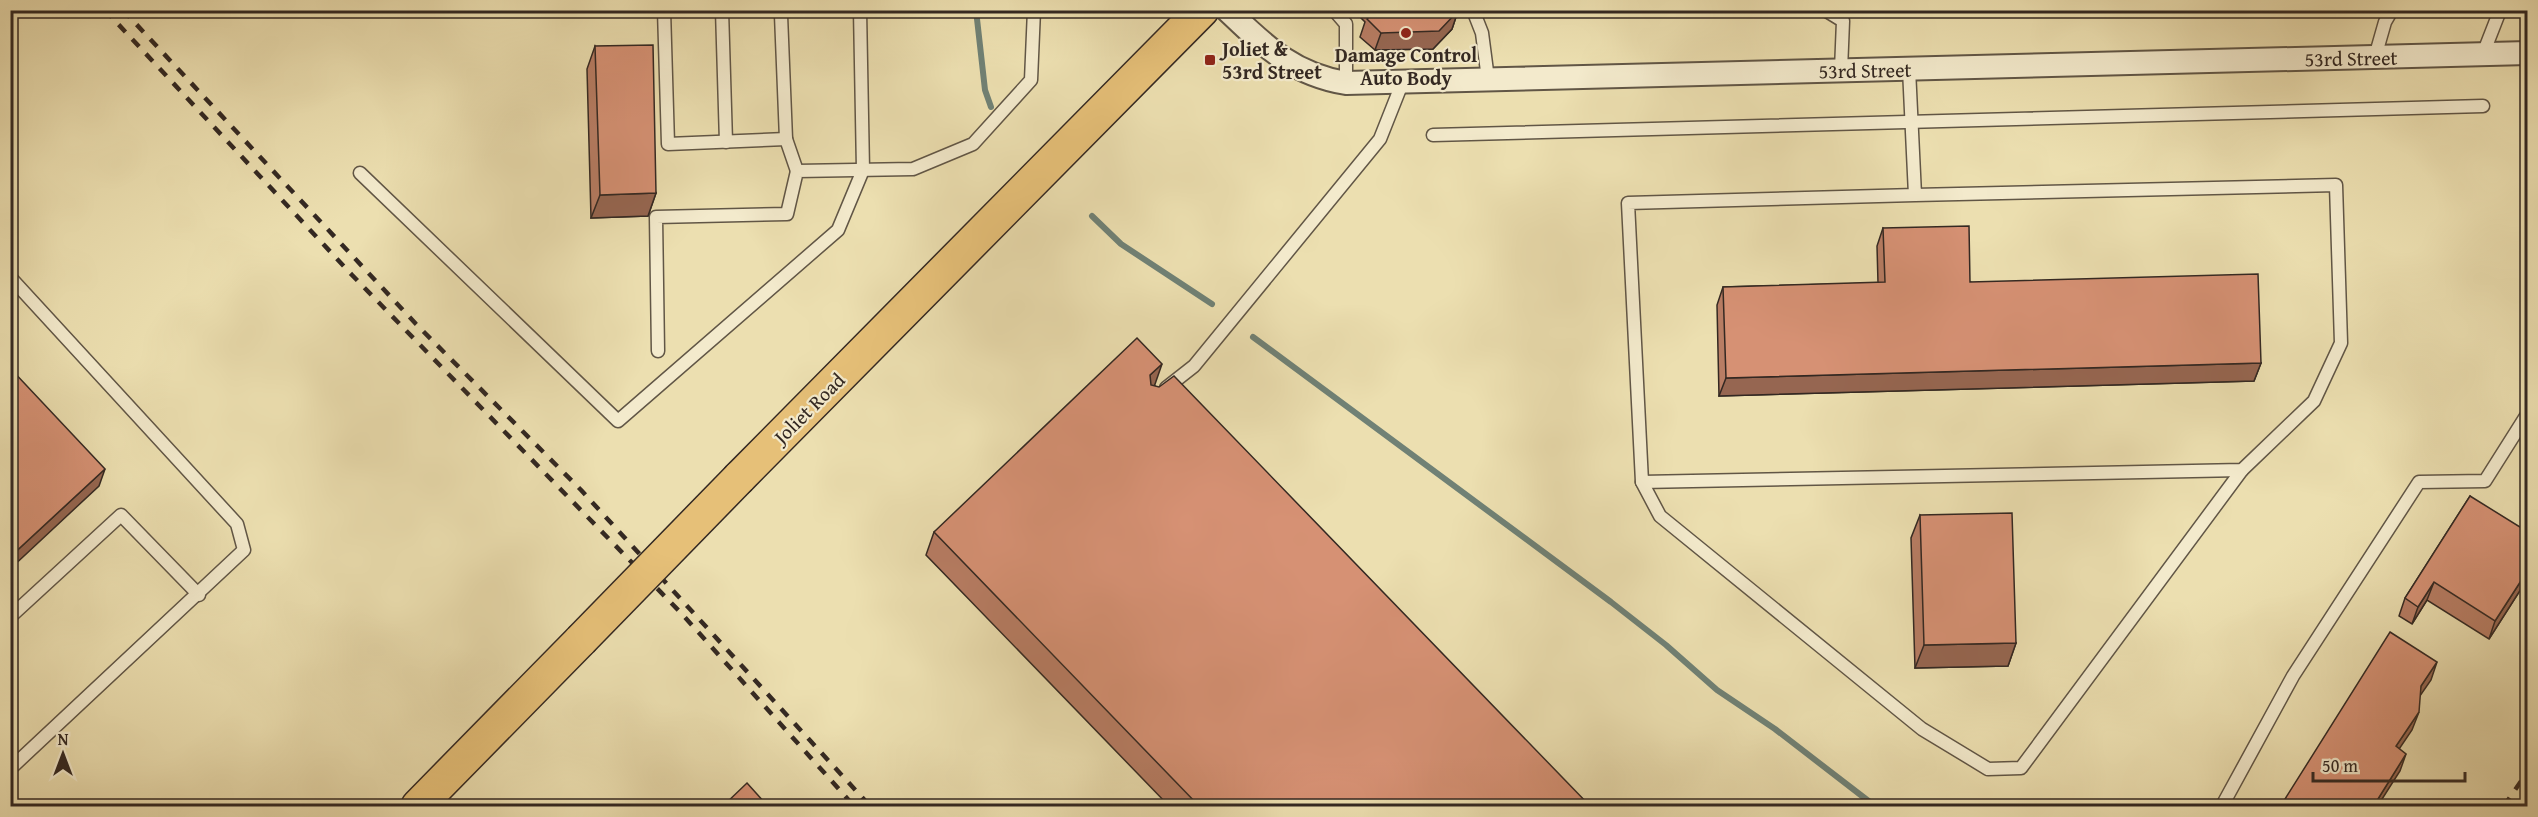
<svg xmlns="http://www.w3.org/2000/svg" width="2538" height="817" viewBox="0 0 2538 817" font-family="'Gentium Book Plus',serif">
	<rect width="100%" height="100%" fill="#ecdfb0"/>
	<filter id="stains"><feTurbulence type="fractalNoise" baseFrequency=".00333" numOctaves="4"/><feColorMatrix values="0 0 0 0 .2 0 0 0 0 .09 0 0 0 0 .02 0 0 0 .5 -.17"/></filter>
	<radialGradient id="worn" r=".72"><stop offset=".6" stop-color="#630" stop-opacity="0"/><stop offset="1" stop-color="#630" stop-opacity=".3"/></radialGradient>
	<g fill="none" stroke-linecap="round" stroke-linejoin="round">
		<g stroke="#708175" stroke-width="6">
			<path d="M976,10L985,90L991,107"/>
			<path d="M1092,216L1121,244L1212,304"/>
			<path d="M1253,337L1611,602L1666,645L1717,690L1775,729L1875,806"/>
		</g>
		<defs>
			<g id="service">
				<path d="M664,10L668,144L786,139L797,171"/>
				<path d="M722,10L726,142"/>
				<path d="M1334,10L1346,24V83"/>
				<path d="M1473,10L1482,33L1488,79"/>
				<path d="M1825,10L1843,21L1841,70"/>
				<path d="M781,15L786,139"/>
				<path d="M2483,54L2499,13L2504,10"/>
				<path d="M2375,57L2385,22L2392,10"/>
				<path d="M1909,69L1915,195L1628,203L1642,482L2242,470L2314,401L2341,343L2336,185L1915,195"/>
				<path d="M1433,135L2483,106"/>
				<path d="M360,173L618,421L838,230L863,170L860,10"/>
				<path d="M10,277L237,524L244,550L10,769"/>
				<path d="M658,351L656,217L787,214L797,171L913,169L973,144L1031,80L1034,10"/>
				<path d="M1166,388L1194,366L1380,139L1403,81"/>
				<path d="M1642,482L1660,516L1922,729L1988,769L2021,768L2242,470"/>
				<path d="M10,617L121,515L199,595"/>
				<path d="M2222,806L2293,676L2419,482L2485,481L2528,413"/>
			</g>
			<path id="minor" d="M1227,10C1265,46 1292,74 1346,83L2528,53"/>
			<g id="primary">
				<path d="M739,478L1202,10"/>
				<path d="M418,806L581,640"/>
			</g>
		</defs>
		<use href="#service" stroke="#615646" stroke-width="15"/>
		<use href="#minor" stroke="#615646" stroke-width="26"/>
		<use href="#primary" stroke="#332822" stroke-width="36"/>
		<use href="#service" stroke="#f3eacc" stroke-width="12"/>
		<use href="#minor" stroke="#f3eacc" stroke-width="22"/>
		<use href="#primary" stroke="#e6c078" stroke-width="33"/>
		<g stroke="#332822" stroke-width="4.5" stroke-dasharray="10 10" stroke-linecap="butt">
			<path d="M105,10L352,275L682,614L854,806"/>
			<path d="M123,10L416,324L581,490L870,806"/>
			<path d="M2504,806L2528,771"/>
			<path d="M2520,806L2528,795"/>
		</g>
		<defs>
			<path id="primary-bridge" d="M581,640L739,478"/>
		</defs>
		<use href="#primary-bridge" stroke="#332822" stroke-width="36" stroke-linecap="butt"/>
		<use href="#primary-bridge" stroke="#e6c078" stroke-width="33"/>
	</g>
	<g fill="#b87d64" stroke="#332822" stroke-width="1.5">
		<path d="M1353,10H1457L1458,11L1452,29L1433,49L1375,50L1360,37L1365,22Z"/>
		<path d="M595,46L656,193L648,216L591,218L587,69Z"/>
		<path d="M1883,228L1970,282L2261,363L2254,381L1719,396L1717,305L1723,287L1878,283L1877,246Z"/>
		<path d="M1155,386L1591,807H1170L926,555L934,532Z"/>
		<path d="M2470,496L2528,578L2489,639L2427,600L2412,624L2399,616L2405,598Z"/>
		<path d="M1920,515L2016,643L2008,666L1915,668L1911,538Z"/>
	</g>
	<g fill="#966651" stroke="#332822" stroke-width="1.5">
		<path d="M1458,11L1452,29L1433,49L1375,50L1381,33Z"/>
		<path d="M656,193L648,216L591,218L600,195Z"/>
		<path d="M2261,363L2254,381L1719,396L1726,378Z"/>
		<path d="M1162,364L1154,387L1142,398L1150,375Z"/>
		<path d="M105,469L99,486L10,569V557Z"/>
		<path d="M2528,570V578L2489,639L2495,621Z"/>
		<path d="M2434,582L2427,600L2412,624L2418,607Z"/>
		<path d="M2016,643L2008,666L1915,668L1924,645Z"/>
		<path d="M2437,662L2431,680L2415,703L2421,686Z"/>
		<path d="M2419,712L2412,730L2389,764L2396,746Z"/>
		<path d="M2406,754L2400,771L2377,807H2373Z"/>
	</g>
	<g fill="#d69174" stroke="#332822" stroke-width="1.5">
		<path d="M1376,10H1457L1458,11L1439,31L1381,33L1367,19Z"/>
		<path d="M653,45L656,193L600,195L595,46Z"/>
		<path d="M1969,226L1970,282L2258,274L2261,363L1726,378L1723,287L1885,282L1883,228Z"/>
		<path d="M1137,338L1162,364L1150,375L1151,385L1159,387L1174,376L1591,807H1200L934,532Z"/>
		<path d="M10,368L105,469L10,557Z"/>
		<path d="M2470,496L2528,532V570L2495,621L2434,582L2418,607L2405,598Z"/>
		<path d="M2012,513L2016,643L1924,645L1920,515Z"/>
		<path d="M2390,632L2437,662L2421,686L2419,712L2396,746L2406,754L2373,807H2280Z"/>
		<path d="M747,783L765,803L761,807H722Z"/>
	</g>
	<g fill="#8f2418" stroke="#f3eacc" stroke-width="2">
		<circle cx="1406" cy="33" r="6"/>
		<rect x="1204" y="54" width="12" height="12" rx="3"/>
	</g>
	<g text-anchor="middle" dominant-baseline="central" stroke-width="4.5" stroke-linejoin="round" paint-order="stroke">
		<g font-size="20" font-weight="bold" fill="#332822" stroke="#f3eacc" text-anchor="start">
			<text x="1222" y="48">Joliet &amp;<tspan x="1222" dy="23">53rd Street</tspan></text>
			<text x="1406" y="54" text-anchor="middle">Damage Control<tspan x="1406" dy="23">Auto Body</tspan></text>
		</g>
		<g font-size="20" fill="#332822" stroke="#f3eacc">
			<text transform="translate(2351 58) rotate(-1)">53rd Street</text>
			<text transform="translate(1865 70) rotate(-1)">53rd Street</text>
			<text transform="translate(809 408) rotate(-45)">Joliet Road</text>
		</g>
	</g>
	<rect width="2538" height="817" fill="none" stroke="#ecdfb0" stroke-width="36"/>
	<rect x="12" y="12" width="2514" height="793" fill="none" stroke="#332822" stroke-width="3"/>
	<rect x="18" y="18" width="2502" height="781" fill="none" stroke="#332822" stroke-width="1.5"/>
	<g transform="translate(63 754)" stroke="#f3eacc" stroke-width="4.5" paint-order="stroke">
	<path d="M0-4.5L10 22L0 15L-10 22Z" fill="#332822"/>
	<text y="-9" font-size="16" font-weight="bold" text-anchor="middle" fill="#332822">N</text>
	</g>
	<path d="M2313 772v9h152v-9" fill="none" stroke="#332822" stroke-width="3"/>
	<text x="2322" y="772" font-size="18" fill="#332822" stroke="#f3eacc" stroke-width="4.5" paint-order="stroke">50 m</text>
	<rect width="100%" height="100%" filter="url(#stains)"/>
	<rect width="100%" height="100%" fill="url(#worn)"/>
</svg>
